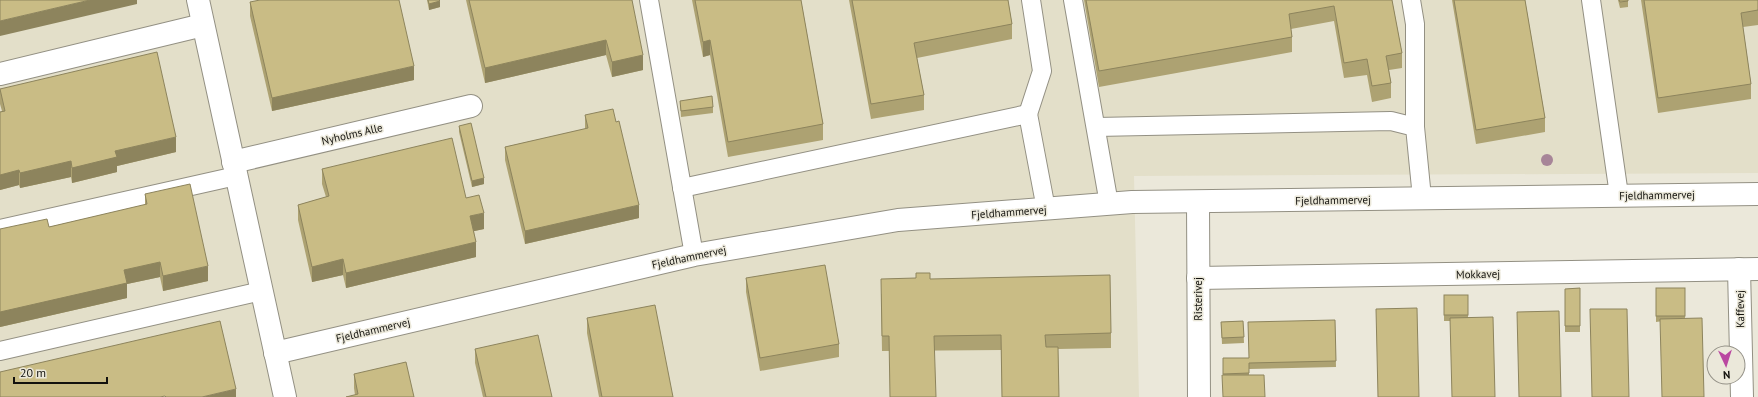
<svg xmlns="http://www.w3.org/2000/svg" width="1758" height="397" viewBox="0 0 1758 397" font-family="'PT Sans',sans-serif">
	<rect width="100%" height="100%" fill="#ebe8da"/>
	<path fill="#e3dfc9" d="M0,0H1758V173L1134,176L1139,397H0Z"/>
	<g fill="none" stroke-linecap="round" stroke-linejoin="round">
		<defs>
			<g id="service">
				<path d="M649,0L694,255"/>
				<path d="M1073,0L1109,204"/>
				<path d="M1411,0L1415,24V127"/>
				<path d="M1591,0L1619,195"/>
				<path d="M1028,114L1042,71L1031,0"/>
				<path d="M1096,127L1391,121L1415,127L1422,198"/>
				<path d="M682,188L1028,114L1046,209"/>
				<path d="M0,229L236,176"/>
				<path d="M0,351L261,291"/>
			</g>
			<g id="minor">
				<path d="M198,0L285,397"/>
				<path d="M0,74L203,25"/>
				<path d="M233,162L471,106"/>
				<path d="M1198,202L1199,397"/>
				<path d="M1739,269L1742,397"/>
				<path d="M1198,278L1758,269"/>
				<path d="M275,353L694,255L898,220L1132,202L1758,194"/>
			</g>
		</defs>
		<use href="#service" stroke="#939083" stroke-width="20"/>
		<use href="#minor" stroke="#939083" stroke-width="24"/>
		<use href="#service" stroke="#fff" stroke-width="18"/>
		<use href="#minor" stroke="#fff" stroke-width="22"/>
	</g>
	<circle fill="#a78598" cx="1547" cy="160" r="6"/>
	<g fill="#ada272">
		<path d="M427,0H439L440,7L429,10Z"/>
		<path d="M466,0H632L643,70L612,77L606,55L485,83Z"/>
		<path d="M692,0H801L823,124V140L728,157L710,55L703,57Z"/>
		<path d="M849,0H1008L1012,24V39L917,58L924,95V110L871,119Z"/>
		<path d="M1084,0H1392L1402,53V68L1389,70L1391,83V98L1372,102L1367,75L1344,78L1334,21L1291,29L1292,37V52L1099,87Z"/>
		<path d="M1452,0H1525L1545,118V132L1476,144Z"/>
		<path d="M1618,0H1628V7L1620,8Z"/>
		<path d="M1641,0H1758V25L1743,27L1751,84V99L1658,113Z"/>
		<path d="M250,2L414,80L272,111L250,16Z"/>
		<path d="M0,89L176,152L117,166V172L72,183L71,177L20,188L19,185L0,190V112L2,111L0,104Z"/>
		<path d="M680,101L713,107V113L681,117Z"/>
		<path d="M585,115L639,218L525,244L505,160V147L585,129Z"/>
		<path d="M459,126L484,184L472,187L459,132Z"/>
		<path d="M322,169L466,198L484,229L474,231L476,257L346,288L343,275L312,282L298,220V205L326,197L322,184Z"/>
		<path d="M145,194L208,281L163,291L160,277L127,284V298L0,327V229L49,227L145,205Z"/>
		<path d="M746,278L839,344V357L760,371L746,292Z"/>
		<path d="M930,279L1111,333V348L1058,349L1059,397H1002L1001,350L882,351L881,294Z"/>
		<path d="M1580,288V332H1565V289Z"/>
		<path d="M1656,288H1685V318L1656,322Z"/>
		<path d="M1444,295H1468V318L1450,321H1444Z"/>
		<path d="M587,318L673,397H599L587,333Z"/>
		<path d="M1335,320L1336,367L1249,369V375H1223V358H1249Z"/>
		<path d="M1243,321L1244,343L1222,344L1221,322Z"/>
		<path d="M475,349L552,397H483L475,363Z"/>
		<path d="M354,374L414,397L355,395L354,388Z"/>
	</g>
	<g fill="#8d845d">
		<path d="M90,0H137V4L0,36V21Z"/>
		<path d="M440,1V7L429,10V4Z"/>
		<path d="M606,40V55L485,83V68Z"/>
		<path d="M710,40V55L703,57V42Z"/>
		<path d="M643,55V70L612,77V62Z"/>
		<path d="M414,66V80L272,111V98Z"/>
		<path d="M176,137V152L117,166V172L72,183V168L115,151Z"/>
		<path d="M71,161V177L20,188V173Z"/>
		<path d="M19,170V185L0,190V175Z"/>
		<path d="M484,178V184L472,187V181Z"/>
		<path d="M639,205V218L525,244V231Z"/>
		<path d="M484,213V229L470,232V216Z"/>
		<path d="M476,242V257L346,288V273Z"/>
		<path d="M343,259V275L312,282V267Z"/>
		<path d="M160,262V277L127,284V298L0,327V312L124,270Z"/>
		<path d="M208,266V281L163,291V276Z"/>
		<path d="M236,389V397H202Z"/>
	</g>
	<g fill="#c9bc85" stroke="#8d845d">
		<path d="M0,0H90L0,21Z"/>
		<path d="M260,0H399L414,66L272,98L250,2Z"/>
		<path d="M428,0H439L440,1L429,4Z"/>
		<path d="M469,0H632L643,55L612,62L606,40L485,68Z"/>
		<path d="M695,0H801L823,124L728,142L710,40L703,42Z"/>
		<path d="M852,0H1008L1012,24L914,43L924,95L871,104Z"/>
		<path d="M1086,0H1392L1402,53L1386,56L1391,83L1372,86L1367,59L1344,63L1334,6L1289,14L1292,37L1099,71Z"/>
		<path d="M1454,0H1525L1545,118L1476,130Z"/>
		<path d="M1619,0H1628V1L1620,2Z"/>
		<path d="M1644,0H1758V10L1741,13L1751,84L1658,98Z"/>
		<path d="M157,52L176,137L115,151L117,157L72,168L71,161L20,173L19,170L0,175V112L5,111L0,89Z"/>
		<path d="M712,96L713,107L681,111L680,101Z"/>
		<path d="M613,109L616,122L619,121L639,205L525,231L505,147L588,128L585,115Z"/>
		<path d="M471,123L484,178L472,181L459,126Z"/>
		<path d="M452,138L466,198L479,195L484,213L470,216L476,242L346,273L343,259L312,267L298,205L329,196L322,169Z"/>
		<path d="M190,184L208,266L163,276L160,262L124,270L127,283L0,312V229L47,219L49,227L147,204L145,194Z"/>
		<path d="M825,265L839,344L760,358L746,278Z"/>
		<path d="M916,273H930V279L1110,275L1111,333L1045,335L1046,347H1058L1059,397H1002L1001,335L934,336L936,397H890L889,336H882L881,279L916,278Z"/>
		<path d="M1580,288V326H1565V289Z"/>
		<rect x="1656" y="288" width="29" height="28"/>
		<rect x="1444" y="295" width="24" height="20"/>
		<path d="M655,305L673,397H602L587,318Z"/>
		<path d="M1417,308L1419,397H1378L1376,309Z"/>
		<path d="M1590,309H1627L1629,397H1592Z"/>
		<path d="M1559,311L1561,397H1519L1517,312Z"/>
		<path d="M1493,317L1495,397H1452L1450,318Z"/>
		<path d="M1702,318L1704,397H1662L1660,319Z"/>
		<path d="M1335,320L1336,361L1249,363V373L1223,374V358H1249L1248,322Z"/>
		<path d="M220,321L236,389L202,397H166L165,396L160,397H0V372Z"/>
		<path d="M1243,321L1244,337L1222,338L1221,322Z"/>
		<path d="M538,335L552,397H486L475,349Z"/>
		<path d="M406,362L414,397H346L358,394L354,374Z"/>
		<path d="M1222,375H1264L1265,397H1223Z"/>
	</g>
	<g text-anchor="middle" dominant-baseline="central" stroke-width="3" stroke-linejoin="round" paint-order="stroke">
		<g font-size="11" fill="#13120e" stroke="#ebe8da">
			<text transform="translate(352 134) rotate(-13)">Nyholms Alle</text>
			<text transform="translate(1657 195) rotate(-1)">Fjeldhammervej</text>
			<text transform="translate(1333 200) rotate(-1)">Fjeldhammervej</text>
			<text transform="translate(1009 212) rotate(-4)">Fjeldhammervej</text>
			<text transform="translate(689 257) rotate(-12)">Fjeldhammervej</text>
			<text transform="translate(1478 274) rotate(-1)">Mokkavej</text>
			<text transform="translate(1198 299) rotate(-90)">Risterivej</text>
			<text transform="translate(1740 309) rotate(-91)">Kaffevej</text>
			<text transform="translate(373 330) rotate(-13)">Fjeldhammervej</text>
		</g>
	</g>
	<g transform="translate(1726 365) rotate(176)"><circle r="19" fill="#ebe8da" stroke="#959288"/>
	<path d="M0-3L7 15L0 10L-7 15Z" fill="#ba47a1"/>
	<text y="-6" font-size="11" font-weight="bold" text-anchor="middle" fill="#13120e">N</text>
	</g>
	<path d="M14 377v6h93v-6" fill="none" stroke="#13120e" stroke-width="2"/>
	<text x="20" y="377" font-size="12" fill="#13120e" stroke="#ebe8da" stroke-width="3" paint-order="stroke">20 m</text>
</svg>
